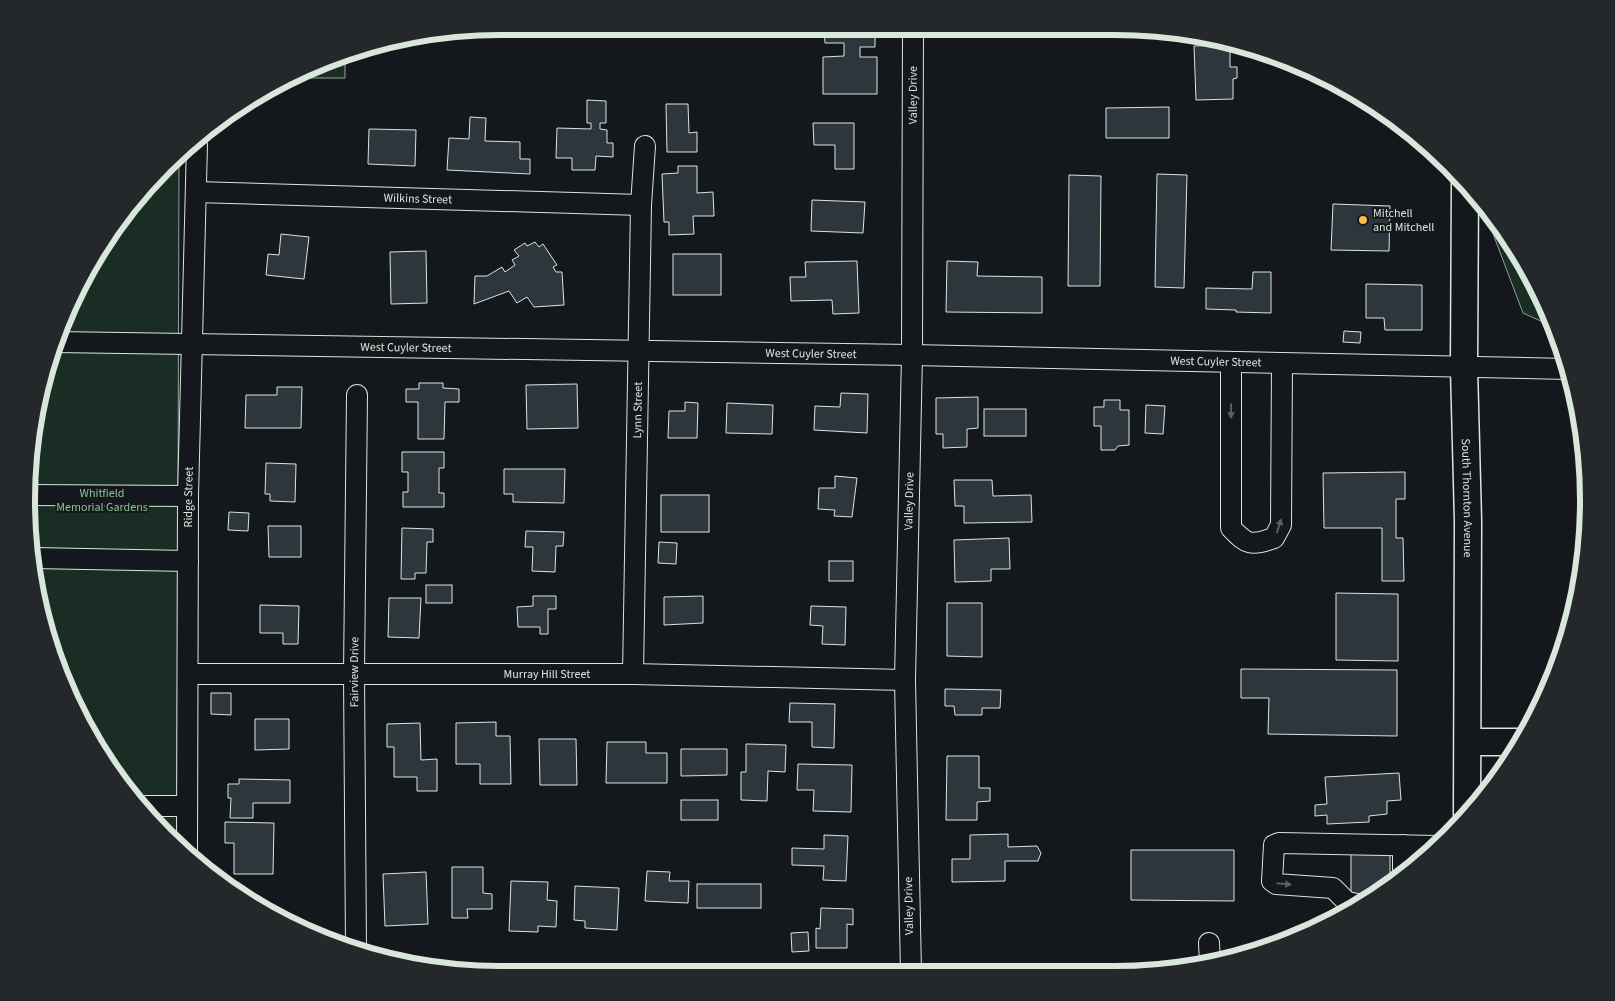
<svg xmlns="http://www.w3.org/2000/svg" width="1615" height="1001" viewBox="0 0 1615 1001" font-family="'Source Sans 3',sans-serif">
	<rect width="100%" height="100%" fill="#14181c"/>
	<g fill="#1a2d24" stroke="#939e99">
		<path d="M345,53V78H295Z"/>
		<path d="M179,161L177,839L106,764L42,624L26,500L52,348L124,212Z"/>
		<path d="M1494,220L1525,264L1554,327L1523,313L1492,231Z"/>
	</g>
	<g fill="#2c363c" stroke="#d8e6dc">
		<path d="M824,28H875V47H860V57H877V94H823V57L844,56V43H825Z"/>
		<path d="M1230,45V67H1237V78L1233,79V99L1196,100L1194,46Z"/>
		<path d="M587,100L606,101V123H600V129L607,130V143H613V157L596,156L595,170H572V158H556L557,128L591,129V123H587Z"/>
		<path d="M666,104H688L689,133L697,132V152H667Z"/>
		<path d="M1169,107V138H1106V108Z"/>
		<path d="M470,117L486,118L485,141L520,142V159H530V174L447,170L449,138L469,139Z"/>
		<path d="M813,123H854V169H835V145H814Z"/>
		<path d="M369,129L416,130L415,166L368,164Z"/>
		<path d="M678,166H697V193L713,192L714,216H693L694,234L669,235V222H664L662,174L678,173Z"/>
		<path d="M1157,174L1187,175L1184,288L1155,287Z"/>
		<path d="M1069,175L1101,176L1100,286H1068Z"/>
		<path d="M812,200L865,202L863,233L811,231Z"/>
		<path d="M1333,204L1390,206L1389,251L1331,250Z"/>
		<path d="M281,234L309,237L304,279L266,275L268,254L279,255Z"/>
		<path d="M535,242L539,247L543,244L557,265L553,267L556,272H562L564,305L534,307L527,297L517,303L509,291L474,304L475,276H487L502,267L505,272L515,265L512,260L519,256L514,250L525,243L527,246Z"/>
		<path d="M426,251L427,303L391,304L390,252Z"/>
		<rect x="673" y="254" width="48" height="41"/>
		<path d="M857,261L859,313L833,314L832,300L791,301L790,277H806L805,262Z"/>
		<path d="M947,261L978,262L977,276L1042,277V313L946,312Z"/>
		<path d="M1253,272H1271V313L1236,312V310L1206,309V288L1252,289Z"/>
		<path d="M1366,284L1422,285V330H1385L1384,318H1366Z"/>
		<path d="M1344,331L1361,332L1360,343L1343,342Z"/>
		<path d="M419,383H443V388L459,389V402H445L444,439H418V402H406V389H419Z"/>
		<path d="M577,384L578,428L527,429L526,385Z"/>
		<path d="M277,387H302L301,428H245L246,395H277Z"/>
		<path d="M841,393L868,394L867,433L814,430L815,406L840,407Z"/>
		<path d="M978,397V428L967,429V447L943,448V434H936V398Z"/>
		<path d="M1104,400H1120V410H1129V445L1118,446L1115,450H1101V426H1094V407H1104Z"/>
		<path d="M685,402L698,403L697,438H668L669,411H685Z"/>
		<path d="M727,403L773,405L772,434L726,433Z"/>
		<path d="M1146,405L1165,406L1163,434L1145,433Z"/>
		<rect x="984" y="409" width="42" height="27"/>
		<path d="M1581,424L1585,439V461H1579Z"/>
		<path d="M402,452H444V468H439V493H444V507H403V492H408V472H402Z"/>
		<path d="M266,463L296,464L295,502L270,501V494H265Z"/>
		<path d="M504,469H565L564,503L513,502V494H504Z"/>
		<path d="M1405,472V499H1396V538H1403L1404,581H1382V528H1324L1323,473Z"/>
		<path d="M835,476L857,478L852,517L834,516L835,510L818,509L819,488H835Z"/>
		<path d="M954,480H992L993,496L1031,495L1032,522L964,523V506H955Z"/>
		<rect x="661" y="495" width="48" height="37"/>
		<path d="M229,512L249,513L248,531L228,530Z"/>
		<path d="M268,526H301V557H269Z"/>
		<path d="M402,528L433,529V542H427L426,573H415V579H401Z"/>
		<path d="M526,531L564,532L563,546H556L555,572L532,571L533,547H525Z"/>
		<path d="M1009,538L1010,569H991V581L955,582L954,540Z"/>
		<path d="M659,542L677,543L676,564L658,563Z"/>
		<rect x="829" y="561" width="24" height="20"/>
		<rect x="426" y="585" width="26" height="18"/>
		<path d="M1336,593L1398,594V661L1336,660Z"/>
		<path d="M533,596H556V609H548V634H540V627H518L517,607L533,606Z"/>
		<path d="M703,596V623L664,625V597Z"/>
		<path d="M389,598H421L419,638L388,637Z"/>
		<path d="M947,603H982V657L947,656Z"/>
		<path d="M260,605L299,606L298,644H283V633H260Z"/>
		<path d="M811,606L846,607L845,645L822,644L823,626L810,625Z"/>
		<path d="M1241,669L1397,670V736L1268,734L1269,698H1241Z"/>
		<path d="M945,689L1001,690L1000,708H982V715H955L954,706H945Z"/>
		<path d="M211,693H231V715L211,714Z"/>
		<path d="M790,703L835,704L834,748L812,747V722H789Z"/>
		<path d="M255,719H289V749L255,750Z"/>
		<path d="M496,722V736H510L511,784H480V764H456V723Z"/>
		<path d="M420,723L421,760L437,759V791H417V777H394V747H387V724Z"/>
		<path d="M539,739H576L577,785H540Z"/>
		<path d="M607,742H646V753H667V783H606Z"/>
		<path d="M746,744L786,745L785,772L768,771L767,801L741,800V772H746Z"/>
		<path d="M681,749H727V775L681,776Z"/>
		<path d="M947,756H979V788H990V801L977,802V820H946Z"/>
		<path d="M798,764L852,765L851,812L813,811L814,790H797Z"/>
		<path d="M1399,773L1401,800L1387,801V814L1369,816V822L1327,824V815L1315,816V805L1327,804L1325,777Z"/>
		<path d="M239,779L290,780V803H253V818H230L231,798H228V784H239Z"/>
		<rect x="681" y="800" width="37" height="20"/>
		<path d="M225,822L274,823L273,874H234V843H225Z"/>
		<path d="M1008,834V847L1037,846L1041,853L1038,861H1005V881L952,882V859H970V835Z"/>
		<path d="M824,835L848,836L846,881L823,880L824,866L792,865V848L824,849Z"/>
		<path d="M1131,850H1234V901L1131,900Z"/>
		<path d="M1351,850H1390V882L1369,896H1351Z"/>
		<path d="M452,867H483V893L492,894V909H467L468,918H452Z"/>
		<path d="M647,871L670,872L669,881H689L688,903L645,901Z"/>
		<path d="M426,872L428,924L385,926L383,874Z"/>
		<path d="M511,881L548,882L547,900L557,901L556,927L538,926V932L509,931Z"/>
		<rect x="697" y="884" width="64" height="24"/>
		<path d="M575,886L619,888L617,930L585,928V921L574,920Z"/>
		<path d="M821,908L853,909V925L847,924V948H816V928L820,929Z"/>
		<path d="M808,932L809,951L792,952L791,933Z"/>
	</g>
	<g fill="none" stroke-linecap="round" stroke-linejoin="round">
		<defs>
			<g id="minor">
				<path id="s1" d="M196,192L641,205"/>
				<path id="s2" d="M55,342L912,355L1568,369"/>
				<path d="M1231,363V528C1247,545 1251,546 1274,538L1281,525L1282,364"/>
				<path d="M27,495L188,496"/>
				<path d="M34,558L188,561"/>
				<path id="s3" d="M188,674H633L905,680"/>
				<path id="s4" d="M633,674L641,205L645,146"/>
				<path d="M146,806H187"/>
				<path id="s5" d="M187,851L188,496L197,144"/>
				<path d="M1403,873V845"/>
				<path d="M1358,904L1347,902L1333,888L1276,884L1272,881L1274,845L1279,843L1438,846"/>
				<path d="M1209,943L1210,963"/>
				<path id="s6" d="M356,948L354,674L357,395"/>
				<path id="s7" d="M911,973L905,680L912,355L913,29"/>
			</g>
			<g id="major">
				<path id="s8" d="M1465,183L1464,368L1468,521L1467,814"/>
				<path d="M1468,742H1520"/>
			</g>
		</defs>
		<use href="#minor" stroke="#d8e6dc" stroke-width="22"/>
		<use href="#major" stroke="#d8e6dc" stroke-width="29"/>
		<use href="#minor" stroke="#14181c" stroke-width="20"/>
		<use href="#major" stroke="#14181c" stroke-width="26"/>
	</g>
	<defs><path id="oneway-solid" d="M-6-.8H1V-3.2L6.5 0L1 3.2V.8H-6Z" transform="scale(1.25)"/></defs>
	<g fill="#59605f">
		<use href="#oneway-solid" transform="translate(1231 411) rotate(90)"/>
		<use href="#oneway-solid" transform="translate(1279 526) rotate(-73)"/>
		<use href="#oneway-solid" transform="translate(1284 884) rotate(5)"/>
	</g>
	<circle fill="#ffb74d" stroke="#14181c" stroke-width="2" cx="1363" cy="220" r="5"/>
	<g text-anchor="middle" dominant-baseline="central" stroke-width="4" stroke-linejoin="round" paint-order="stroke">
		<g font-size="12" fill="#d8e6dc" stroke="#14181c">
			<text stroke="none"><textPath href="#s7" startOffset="878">Valley Drive</textPath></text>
			<text stroke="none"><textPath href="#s1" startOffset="222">Wilkins Street</textPath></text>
			<text stroke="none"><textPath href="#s2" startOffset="351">West Cuyler Street</textPath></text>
			<text stroke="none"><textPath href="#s2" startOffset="756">West Cuyler Street</textPath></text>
			<text stroke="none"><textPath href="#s2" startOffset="1161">West Cuyler Street</textPath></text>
			<text stroke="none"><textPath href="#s4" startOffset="264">Lynn Street</textPath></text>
			<text stroke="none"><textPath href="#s5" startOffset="354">Ridge Street</textPath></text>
			<text stroke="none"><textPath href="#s8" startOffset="315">South Thornton Avenue</textPath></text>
			<text stroke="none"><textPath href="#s7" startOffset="472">Valley Drive</textPath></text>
			<text stroke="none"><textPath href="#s6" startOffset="276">Fairview Drive</textPath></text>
			<text stroke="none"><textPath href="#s3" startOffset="359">Murray Hill Street</textPath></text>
			<text transform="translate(909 906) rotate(-91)">Valley Drive</text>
		</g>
		<g font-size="12" fill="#d8e6dc" stroke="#14181c" text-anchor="start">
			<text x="1373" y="213">Mitchell<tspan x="1373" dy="14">and Mitchell</tspan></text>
		</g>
		<g font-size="12" fill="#8ac095" stroke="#14181c">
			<text x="102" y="493">Whitfield<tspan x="102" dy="14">Memorial Gardens</tspan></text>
		</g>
	</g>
	<path d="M0 0H1615V1001H0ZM500 35H1115A465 465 0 0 1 1580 500V501A465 465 0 0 1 1115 966H500A465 465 0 0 1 35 501V500A465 465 0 0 1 500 35Z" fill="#24282b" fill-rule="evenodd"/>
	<path fill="none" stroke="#d8e6dc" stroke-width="6" d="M500 35H1115A465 465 0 0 1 1580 500V501A465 465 0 0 1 1115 966H500A465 465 0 0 1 35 501V500A465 465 0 0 1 500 35Z"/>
</svg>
